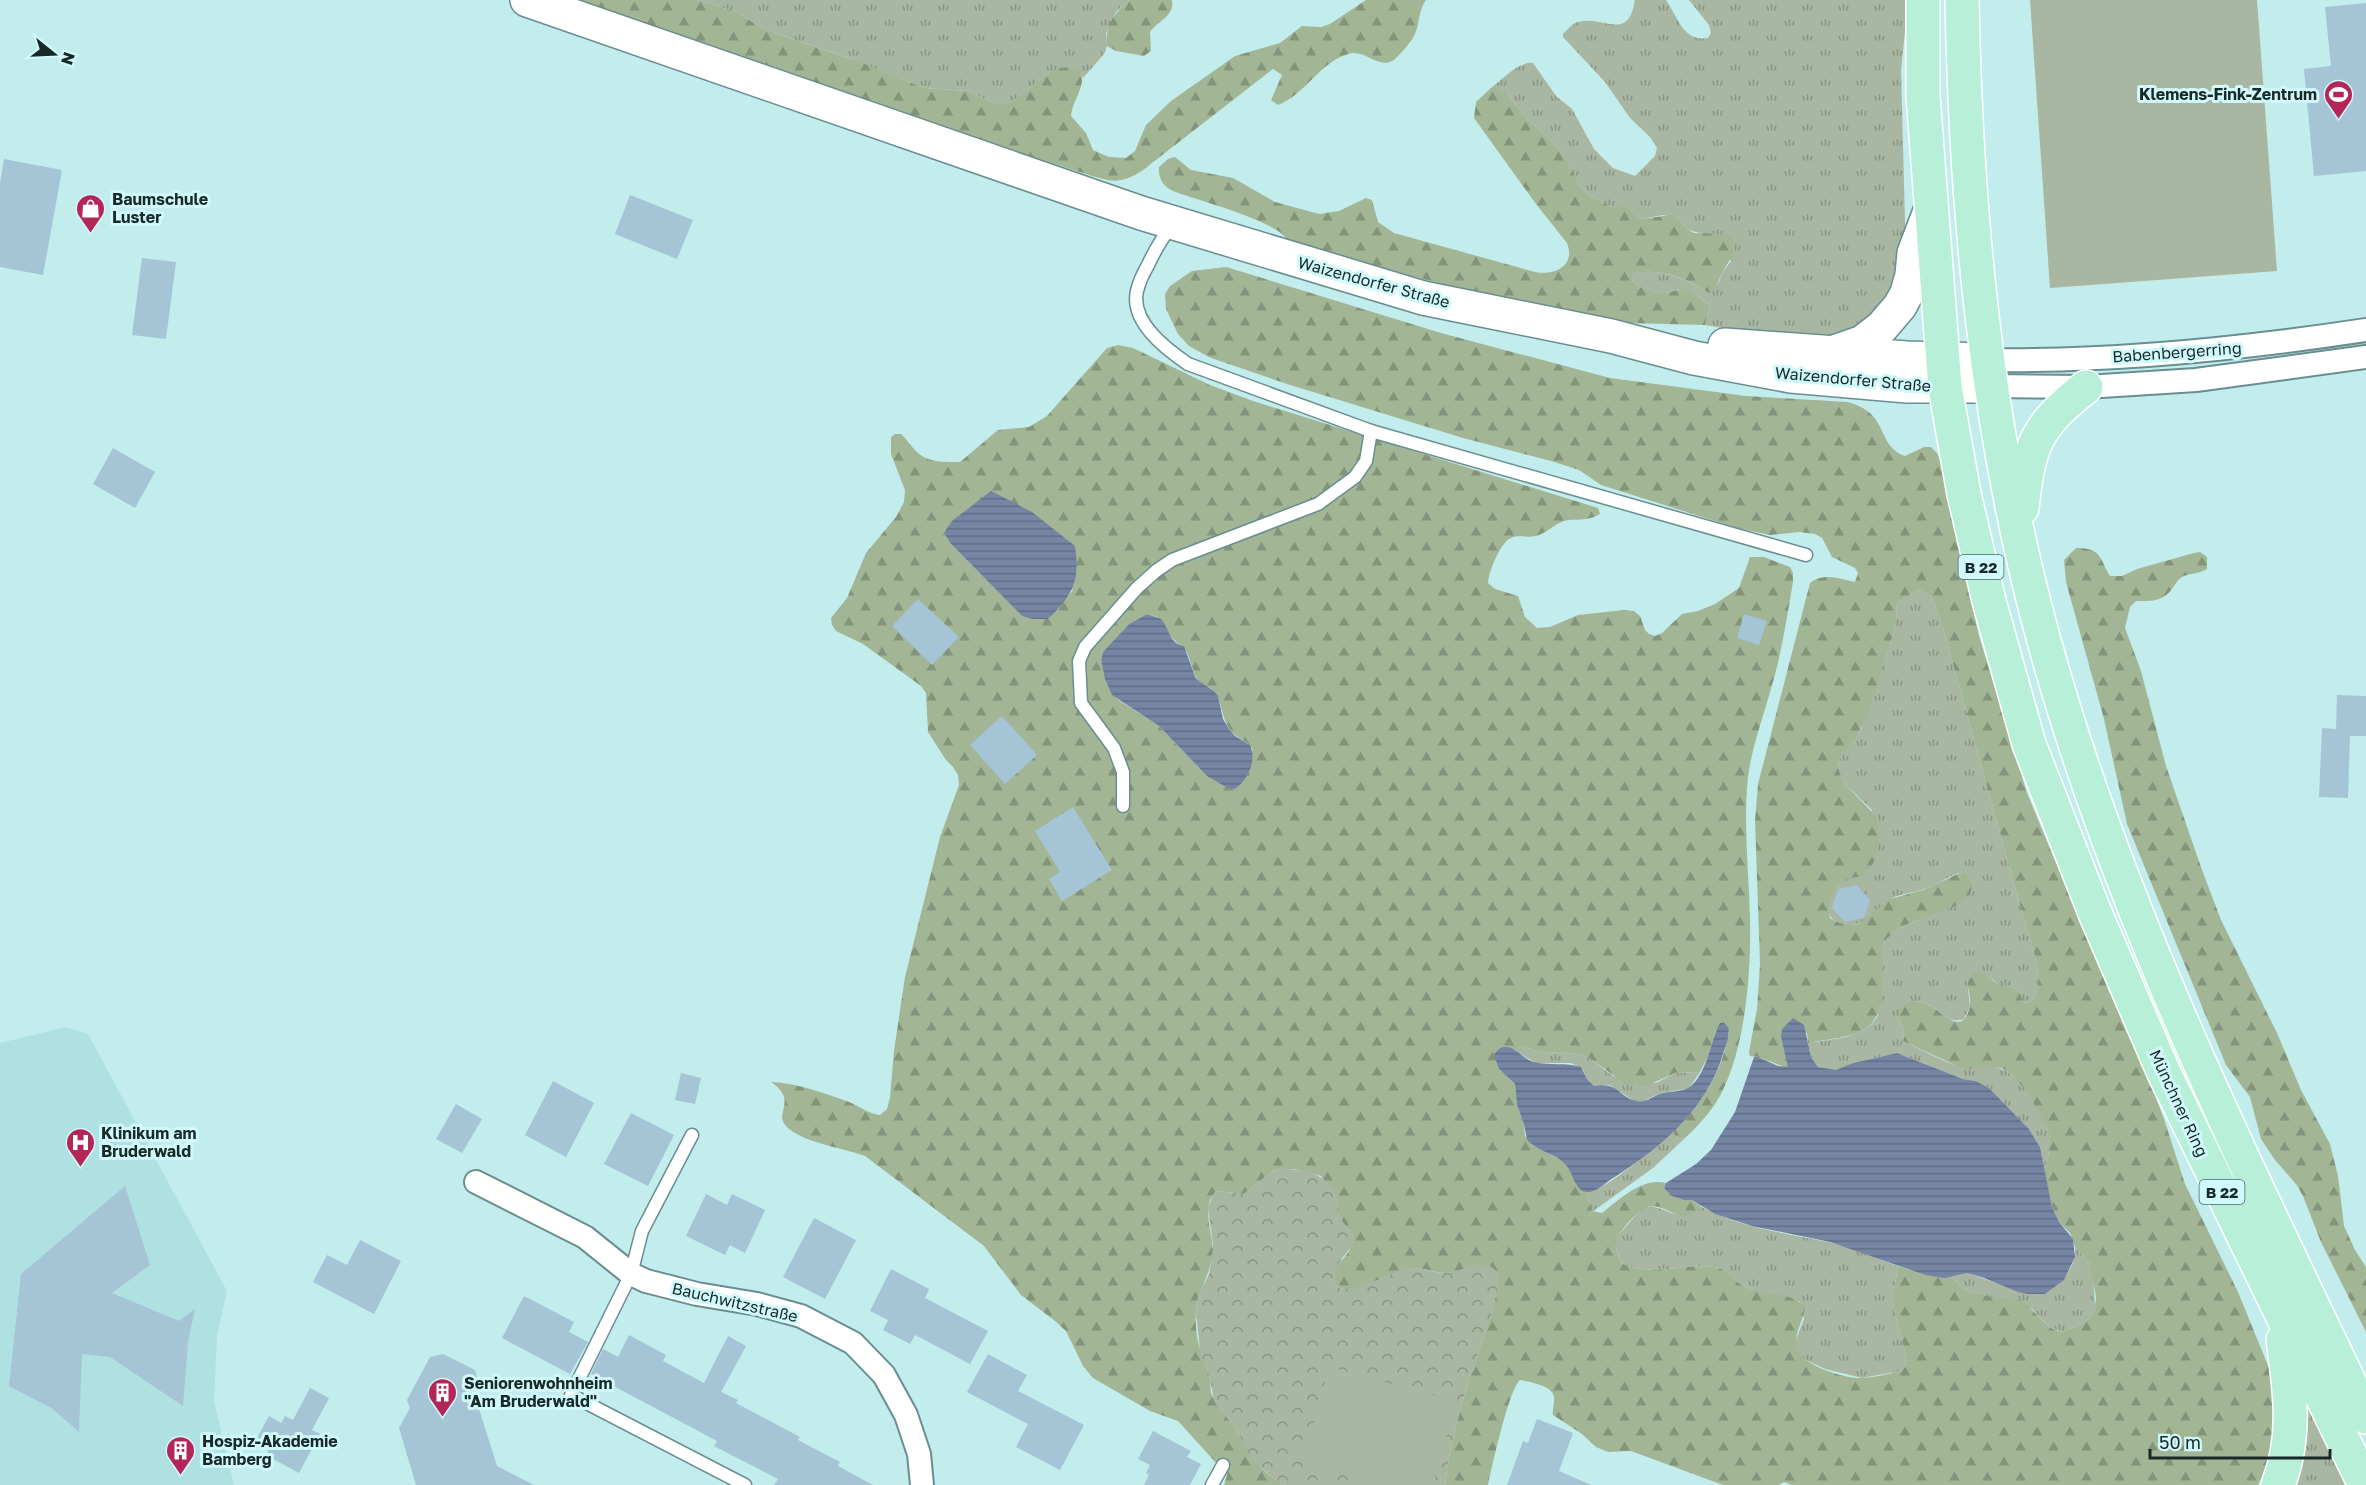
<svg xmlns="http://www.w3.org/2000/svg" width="2366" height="1485" viewBox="0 0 2366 1485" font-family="'Golos Text',sans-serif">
	<defs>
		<pattern id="grass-tufts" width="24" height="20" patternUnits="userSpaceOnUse" patternTransform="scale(1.5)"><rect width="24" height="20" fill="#a9b6a1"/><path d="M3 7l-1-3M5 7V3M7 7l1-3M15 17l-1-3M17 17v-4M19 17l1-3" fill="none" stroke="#899483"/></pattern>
		<pattern id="forest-firs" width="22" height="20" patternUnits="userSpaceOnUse" patternTransform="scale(1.5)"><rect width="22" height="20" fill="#a2b696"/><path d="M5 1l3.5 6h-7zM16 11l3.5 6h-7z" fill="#83947a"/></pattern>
		<pattern id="park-crowns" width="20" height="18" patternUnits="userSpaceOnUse" patternTransform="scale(1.5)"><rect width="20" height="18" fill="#a9b6a1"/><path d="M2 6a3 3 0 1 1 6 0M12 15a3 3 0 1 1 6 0" fill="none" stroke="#899483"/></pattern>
		<pattern id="water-rules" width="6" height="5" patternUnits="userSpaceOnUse" patternTransform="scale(1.5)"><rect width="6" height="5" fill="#7685a4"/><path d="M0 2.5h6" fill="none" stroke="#606d86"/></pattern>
	</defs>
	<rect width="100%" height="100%" fill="#c3eced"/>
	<path fill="#afe1e3" d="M66,1027L88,1034L227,1291L217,1336L214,1401L234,1485H0V1043Z"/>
	<g fill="url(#grass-tufts)">
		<path d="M697,0H1129L1116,12L1106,34L1107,46L1104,54L1083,78L1081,72L1049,73L1017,98L1006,104H996L967,91L924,88L848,58L763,29L737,12Z"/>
		<path d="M1635,0H1666C1678,17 1683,42 1708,38L1711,33L1709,25L1689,0H1908L1901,71L1906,258L1886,310L1841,337L1733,330L1705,325L1710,305C1700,298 1692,289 1680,289C1675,289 1670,293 1665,293C1653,294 1642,289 1633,282L1632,277L1637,273C1661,268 1688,279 1708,293L1719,282L1722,273L1731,261L1700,233L1688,230L1678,218L1663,215L1641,219L1628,207H1611L1589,195L1580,186L1570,165L1556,146L1526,118L1508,95L1492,87C1503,79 1519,61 1533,63L1556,96L1572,109L1594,149L1613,168L1635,176L1655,156L1657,148L1650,137L1630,118L1605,82L1563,37V34C1568,29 1573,23 1578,22C1604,15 1628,43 1635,0Z"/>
		<path d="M1919,590L1931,596L1942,624L2025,923C2032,948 2043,969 2035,997L2027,1003L2024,1002L2018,989L1998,984L1992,979L1968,989L1970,1007L1964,1019C1949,1024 1945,1015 1933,1007C1929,1004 1924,1003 1919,1001L1898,1017L1904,1030L1903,1041C1921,1049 1939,1060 1958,1066C1972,1071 1986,1063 1999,1068C2021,1074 2046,1115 2050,1137C2051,1148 2048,1158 2044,1169L2040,1147L2029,1129L1989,1088L1976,1081L1963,1079L1897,1053L1853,1063L1836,1071L1818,1067L1811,1057L1808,1043C1831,1039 1867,1039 1878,1015C1879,999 1879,952 1885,940C1893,927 1941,911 1957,906L1962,872C1948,876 1937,885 1924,889C1913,894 1899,893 1889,900C1878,908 1866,924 1851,925C1818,927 1824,887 1846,878C1850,877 1851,877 1855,878L1872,810L1844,783L1838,768L1839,760L1861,730L1890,645L1896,622L1897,602Z"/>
		<path d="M1521,1046L1543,1053L1562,1052L1582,1055L1589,1058L1613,1076L1656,1083L1675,1073L1700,1072L1691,1085L1686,1089L1661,1093L1643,1101H1634L1610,1085L1594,1086L1587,1079L1582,1068L1571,1063H1536L1514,1050Z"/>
		<path d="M1673,1131L1675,1137L1684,1139L1653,1168L1592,1212L1586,1192C1610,1189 1654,1147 1673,1131Z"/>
		<path d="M1651,1206C1669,1210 1686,1224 1702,1207C1741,1228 1785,1233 1828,1242C1852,1248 1875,1258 1898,1266L1894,1290V1310L1907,1359L1905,1367L1900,1371L1862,1378L1825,1369L1806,1360L1798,1353L1795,1342L1804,1319L1800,1302L1794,1299C1778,1295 1759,1294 1744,1286C1732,1280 1728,1268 1714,1267C1684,1263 1651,1278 1621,1263L1615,1245L1617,1237L1642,1208Z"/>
		<path d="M2075,1247L2090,1264L2093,1273L2095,1306L2092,1315L2085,1322L2063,1332L2049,1327L2032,1309L1969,1291L1960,1286L1952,1276L1967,1273L2002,1285L2045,1294C2062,1282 2076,1269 2075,1247Z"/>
		<path d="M2304,1396L2348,1485H2294L2305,1443Z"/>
	</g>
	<g fill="url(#forest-firs)" fill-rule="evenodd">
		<path d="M577,0H697L737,12L763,29L865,64L924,88L967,91L996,104H1006L1017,98L1049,73L1059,68L1069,67L1081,71C1086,88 1072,100 1071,116L1086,133L1093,150L1109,157L1126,158L1135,151L1146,125L1171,101L1235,56L1280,43L1302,26L1321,27L1330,24L1366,0H1426C1418,11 1420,23 1415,34C1412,41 1403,51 1398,56C1381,75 1367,48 1348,54C1319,63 1306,94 1278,105L1271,100L1282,75L1273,69L1143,170C1120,185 1112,182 1086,174L847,96Z"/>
		<path d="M1129,0H1172C1175,16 1158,21 1150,32L1151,51L1144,56L1116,51L1107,46C1105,25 1114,14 1129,0Z"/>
		<path d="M1492,87L1500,89L1508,95L1526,118L1556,146L1570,165L1580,186L1589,195L1611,207H1628L1641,219L1671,215L1678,218L1688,230L1694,233L1729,234L1734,243L1735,251L1722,273L1714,291L1708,293C1689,279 1661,268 1637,273L1632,277L1633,282C1642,289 1654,294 1665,293C1672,293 1678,288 1685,289C1694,291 1702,300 1710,305L1705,325L1626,323L1508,300L1366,265L1288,242C1281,221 1195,200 1173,191C1163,186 1158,178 1159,167L1168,159L1175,157L1191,170L1233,178L1275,202L1319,214L1339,211L1366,198L1372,200L1378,222L1394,233L1535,272C1554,276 1576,266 1567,243L1536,204L1474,118L1476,102Z"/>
		<path d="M1226,267L1441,333L1610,378L1746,396L1847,402C1891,413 1875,445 1905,456L1924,447H1931L1937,453L1941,463L1979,636L2027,793L2112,998L2145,1069L2164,1119L2185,1184L2238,1292L2271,1373L2277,1436L2272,1456L2258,1485H1792L1784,1482L1779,1485H1723L1631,1451L1608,1452L1596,1447L1582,1434L1553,1415C1552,1409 1556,1400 1553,1394C1549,1385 1529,1382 1520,1380C1509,1389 1492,1467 1488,1485H1445C1450,1442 1462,1400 1476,1359C1485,1332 1497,1304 1498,1274C1476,1256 1469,1272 1446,1273C1433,1273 1421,1266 1408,1269C1389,1273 1354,1296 1337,1287C1329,1266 1340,1265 1349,1251C1351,1247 1352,1241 1354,1236L1339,1218V1207L1321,1176L1294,1169H1281L1273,1171L1244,1194L1217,1191C1200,1205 1213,1233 1213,1252C1211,1274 1197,1291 1196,1313C1195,1326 1197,1341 1201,1353C1204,1362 1209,1370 1210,1379C1211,1384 1210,1388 1211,1393C1215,1403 1225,1414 1232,1423C1251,1451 1252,1465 1283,1485H1224L1227,1475L1178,1421L1150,1411L1093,1378L1083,1366L1066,1331L1055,1321L1021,1295L984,1246L865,1156C844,1148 800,1142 786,1126C773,1113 799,1101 771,1082C797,1083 824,1093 849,1102C859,1106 869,1114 880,1115L887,1109L890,1097L894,1051L905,977L940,837L959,785L958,775L953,767L946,760L928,732L926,693L921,686L863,644L836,631L832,625L831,618L847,598L866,553L896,517L904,502L905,490L891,454V437L895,434H901C906,438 909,444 914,449C926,463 943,462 960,462L998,430L1029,427L1047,416L1107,348L1118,345L1133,348L1210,385L1253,401L1598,508L1600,514C1588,521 1581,519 1568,520C1556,522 1550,531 1539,535C1530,539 1520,534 1511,538C1501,541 1488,573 1488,583L1495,589L1518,596L1525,617L1537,628L1550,627L1578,615L1624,610L1634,611L1640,616L1645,630L1649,634L1655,636L1662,633L1682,614L1698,611L1715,604L1739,588L1750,557H1764L1790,567L1793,573V582C1787,616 1782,652 1772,685C1764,715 1752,746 1748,777C1743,825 1749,872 1750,919C1751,973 1746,1045 1721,1094C1712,1111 1698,1126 1684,1139L1675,1137L1673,1131C1703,1104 1721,1073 1729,1033L1716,1030L1708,1056L1700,1072L1675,1073L1646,1086L1639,1087L1623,1082L1589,1058L1582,1055L1562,1052L1543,1053L1521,1046L1514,1050L1510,1048L1499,1069L1515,1084L1517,1105L1524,1124L1525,1136L1532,1145L1563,1161L1570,1169L1581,1190L1586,1192L1592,1211L1602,1213C1619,1200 1642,1177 1666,1183L1664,1188L1678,1198L1692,1200L1702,1207C1683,1228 1671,1206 1651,1206C1641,1206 1615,1234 1616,1245C1616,1251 1619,1257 1621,1263C1651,1278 1683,1263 1714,1267C1730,1269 1734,1283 1748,1288C1766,1295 1792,1292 1805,1307C1804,1319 1795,1332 1796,1344C1797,1365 1845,1379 1863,1378C1875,1377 1889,1374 1900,1371L1905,1367L1907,1359L1894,1310V1290L1898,1266L1925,1275L1952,1276L1960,1286L1969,1291L1991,1297L2019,1300L2026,1304L2049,1327L2058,1331L2063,1332L2085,1322L2092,1315L2095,1306L2096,1297L2090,1264L2075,1247L2070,1233L2059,1222L2052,1207L2044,1169L2049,1153L2050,1138L2047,1127L2026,1090L2012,1075L2002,1068L1995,1067L1968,1069L1957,1066L1903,1041L1904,1030L1898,1017C1902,999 1918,998 1931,1006C1942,1012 1961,1036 1969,1010C1972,1001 1968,991 1968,982L1974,973L1985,975L1998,984L2018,989L2024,1002L2027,1003L2035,997C2043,969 2032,948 2025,923L1942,624L1931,596L1919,590L1897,602L1896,622L1890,645L1866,719L1856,738L1839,760L1838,768L1844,783L1877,817L1879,849L1876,858L1871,867L1862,876L1843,880L1835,888L1828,907L1830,918L1834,921L1846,925L1858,924L1890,899L1923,890L1962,872C1980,881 1971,899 1956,906C1933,917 1900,921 1884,942C1881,956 1883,969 1883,983C1881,1040 1854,1034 1808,1043L1807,1033L1781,1037L1789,1067L1787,1068L1758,1057L1750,1056L1749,1052L1757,1009L1760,964L1755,820L1758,784L1810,583C1824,572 1839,579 1855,582L1858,573L1855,568L1832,557L1822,538L1815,534L1800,532L1770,535L1737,528L1601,485L1579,470L1551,461L1463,438L1287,384L1211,358L1189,346L1178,334L1166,309L1165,294L1170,286L1192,271ZM944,533L1073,590L1048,619L1022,616L950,543ZM1147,614L1157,617L1171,637L1187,652L1197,681C1203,685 1210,687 1214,691C1222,700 1221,718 1231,731C1238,740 1248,740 1253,750L1220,783L1204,773L1159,726L1117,699L1109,688L1101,660L1103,652L1129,624Z"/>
		<path d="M2076,548C2102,548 2099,558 2110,576H2122L2137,569L2194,553L2200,552L2207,557V569C2199,574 2192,573 2184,576C2179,578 2177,582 2174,586C2164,602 2153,601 2136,601L2130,607L2125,628L2141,671L2166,766L2202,870L2221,920L2277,1033L2301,1090L2330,1144L2338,1176L2344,1226L2355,1250L2366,1267V1332L2321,1242L2303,1196L2296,1184L2275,1160L2261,1139L2250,1097L2226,1065L2127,824L2104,719L2066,582L2064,560Z"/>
	</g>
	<path fill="url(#park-crowns)" d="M1281,1169C1315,1169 1341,1180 1339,1218L1354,1236V1243C1344,1258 1329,1267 1337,1287C1353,1295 1388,1274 1406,1269C1421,1265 1433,1274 1447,1273C1461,1271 1474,1262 1488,1266C1493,1267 1496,1271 1499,1275C1497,1304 1485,1332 1476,1359C1462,1400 1450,1442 1445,1485H1283L1274,1479L1251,1458L1238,1432L1214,1401L1210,1379L1200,1351L1196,1311L1198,1296L1209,1274L1212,1259L1213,1245L1208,1208L1214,1193L1217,1191L1244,1194L1273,1171Z"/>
	<g fill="#a9b6a1">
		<path d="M2030,0H2257L2277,271L2050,288Z"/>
		<path d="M1329,1367L1456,1401L1433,1485H1387L1303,1462Z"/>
	</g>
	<g fill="url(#water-rules)">
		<path d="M991,491L1032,512L1075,546C1080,582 1073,594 1048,619H1032L1022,616L950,543L944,533L952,521Z"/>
		<path d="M1147,614L1161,619C1170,629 1169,644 1184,646L1196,679L1214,691L1218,696L1223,719L1229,729L1235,736L1250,745C1257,760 1248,780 1235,789L1226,787L1207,776L1159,726L1112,695L1105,679L1101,660L1103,652L1129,624Z"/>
		<path d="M1793,1018L1804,1025L1811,1057L1818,1067L1836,1070L1853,1063L1897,1053L1963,1079L1976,1081L1989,1088L2029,1129L2040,1147L2052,1207L2059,1222L2073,1239L2075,1257L2064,1280L2045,1294H2028L2018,1292L1984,1278L1967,1273L1945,1278L1925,1275L1830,1242L1752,1226L1715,1214L1692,1200H1684L1672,1196L1664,1188L1666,1183L1696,1164L1711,1150L1735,1112L1754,1057H1758L1778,1066L1788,1067L1781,1037L1782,1029Z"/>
		<path d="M1720,1023H1724L1728,1027C1730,1037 1726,1045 1723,1054C1707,1110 1658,1150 1610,1180C1603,1185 1595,1193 1586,1192C1574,1190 1573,1171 1565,1164C1555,1153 1538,1152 1527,1140L1524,1124L1517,1105L1515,1084L1499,1069L1494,1055C1497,1051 1499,1047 1505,1047C1517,1047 1524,1060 1534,1062C1550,1066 1566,1062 1581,1067L1587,1079L1594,1086C1621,1082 1618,1098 1637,1101C1647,1103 1654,1095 1663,1093C1671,1091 1679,1092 1686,1089C1707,1079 1710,1040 1720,1023Z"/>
	</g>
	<g fill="#a5c4d6">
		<path d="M2366,3V171L2314,176L2304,69L2331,66L2325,7Z"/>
		<path d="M4,159L62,170L43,275L0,267V184Z"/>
		<path d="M630,195L693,220L677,259L615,234Z"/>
		<path d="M142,258L176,262L166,339L132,335Z"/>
		<path d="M113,448L155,472L135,508L93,484Z"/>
		<path d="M918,599L959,637L932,665L892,626Z"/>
		<path d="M1744,614L1767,621L1759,645L1737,638Z"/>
		<path d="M2337,695L2366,696V736H2350L2348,798L2319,797L2322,728L2336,729Z"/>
		<path d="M1002,716L1037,755L1005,784L970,745Z"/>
		<path d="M1073,807L1112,870L1062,901L1049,879L1060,872L1035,831Z"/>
		<path d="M1857,885L1870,900L1864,918L1845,922L1832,908L1838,889Z"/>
		<path d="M681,1073L701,1078L695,1104L675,1100Z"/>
		<path d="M553,1081L594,1103L566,1157L525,1135Z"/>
		<path d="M456,1104L482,1119L462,1153L436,1139Z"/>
		<path d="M631,1113L674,1135L648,1186L604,1164Z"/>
		<path d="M125,1186L150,1265L112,1293L179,1321L195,1309L188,1342L183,1406L110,1357L82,1354L79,1432L53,1409L9,1386L21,1274Z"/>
		<path d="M706,1194L727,1205L732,1194L765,1210L745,1253L730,1245L725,1255L686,1236Z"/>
		<path d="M814,1218L856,1240L825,1299L783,1277Z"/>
		<path d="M360,1240L401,1261L374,1314L313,1282L327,1255L347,1265Z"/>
		<path d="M891,1269L929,1289L925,1298L988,1331L970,1364L915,1335L910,1344L883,1330L888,1320L870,1311Z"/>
		<path d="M524,1296L574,1322L569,1332L588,1342L570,1374L502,1338Z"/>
		<path d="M629,1335L666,1355L663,1361L704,1383L728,1336L746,1346L721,1392L738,1400L736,1403L800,1437L798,1440L840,1462L838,1466L873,1485H774L778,1479L714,1446L717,1441L591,1374L603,1349L618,1357Z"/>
		<path d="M443,1354L475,1370L478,1380L467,1402L479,1409L497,1466L534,1485H416L399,1428L410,1408L407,1400L430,1357Z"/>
		<path d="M988,1354L1027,1375L1018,1391L1084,1425L1060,1470L1016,1447L1028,1424L967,1392Z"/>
		<path d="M310,1388L329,1398L312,1430L320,1434L299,1473L266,1455L269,1449L255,1442L269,1416L281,1423L285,1416L293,1420Z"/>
		<path d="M1537,1419L1573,1433L1559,1471L1591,1485H1507L1523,1441L1528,1443Z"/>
		<path d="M1153,1431L1191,1451L1187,1457L1201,1464L1190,1485H1144L1149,1475L1146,1473L1150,1465L1138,1459Z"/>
	</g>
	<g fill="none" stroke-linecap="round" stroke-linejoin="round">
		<defs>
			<g id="lane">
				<path d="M1173,225C1162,237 1155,250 1148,265C1144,272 1139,282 1137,291C1130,322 1166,349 1188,364L1371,431L1806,555"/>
				<path d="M1123,806V772L1114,748L1081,703L1079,661L1085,647L1137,588L1156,571L1172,560L1318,504L1355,477L1366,461L1371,431"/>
				<path d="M692,1135L642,1231L631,1274L571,1395L745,1485"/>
				<path d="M1212,1485L1223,1465"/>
			</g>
			<g id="street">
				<path d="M1986,360C2114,362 2240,349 2366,330"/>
				<path d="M1990,386L2086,387L2196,380L2366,357"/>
				<path d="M476,1182L585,1237L631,1274L646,1281L697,1294L757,1304L801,1316L853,1343L884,1375L906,1415L919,1454L922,1485"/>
			</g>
			<g id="secondary">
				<path d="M527,0L1141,213L1423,298L1611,336L1694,358L1791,376L1907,386H1990"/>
				<path d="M1725,345L1907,358L1986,360"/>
				<path d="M1834,352L1863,342L1882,327L1900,306L1907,293L1912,275L1914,253L1930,211"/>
			</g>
			<g id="primary">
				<path d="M1923,0V96L1945,387L1964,494L1989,601L2029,744L2095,913L2164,1073L2365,1485"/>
				<path d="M1962,0C1966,215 1986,429 2043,637C2117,909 2245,1163 2366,1417"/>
				<path d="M2022,508C2029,445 2035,427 2086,387"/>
				<path d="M2278,1485C2297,1437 2290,1390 2283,1340"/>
			</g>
		</defs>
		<use href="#lane" stroke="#688e90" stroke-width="15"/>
		<use href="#street" stroke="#688e90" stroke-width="26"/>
		<use href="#secondary" stroke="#688e90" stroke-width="36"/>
		<use href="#primary" stroke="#fff" stroke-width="36"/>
		<use href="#lane" stroke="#fff" stroke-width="12"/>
		<use href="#street" stroke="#fff" stroke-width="22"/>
		<use href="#secondary" stroke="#fff" stroke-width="33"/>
		<use href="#primary" stroke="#b7efd9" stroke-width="33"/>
	</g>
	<defs>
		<symbol id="stadium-pin" viewBox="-11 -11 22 30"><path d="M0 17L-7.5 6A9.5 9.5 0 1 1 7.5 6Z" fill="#b4265a" stroke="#d0f9fb"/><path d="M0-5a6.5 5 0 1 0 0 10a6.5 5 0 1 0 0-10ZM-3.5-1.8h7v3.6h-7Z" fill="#fff"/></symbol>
		<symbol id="shop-pin" viewBox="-11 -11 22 30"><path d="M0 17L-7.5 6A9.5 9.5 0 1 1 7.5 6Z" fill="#b4265a" stroke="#d0f9fb"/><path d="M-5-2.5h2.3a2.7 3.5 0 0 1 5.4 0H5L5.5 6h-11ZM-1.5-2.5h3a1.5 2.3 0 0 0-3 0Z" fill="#fff"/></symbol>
		<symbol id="hospital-pin" viewBox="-11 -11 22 30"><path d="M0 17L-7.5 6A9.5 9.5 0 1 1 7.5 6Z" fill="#b4265a" stroke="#d0f9fb"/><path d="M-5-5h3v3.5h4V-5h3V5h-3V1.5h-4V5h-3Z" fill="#fff"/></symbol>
		<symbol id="building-pin" viewBox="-11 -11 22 30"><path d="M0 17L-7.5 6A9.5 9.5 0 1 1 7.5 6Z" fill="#b4265a" stroke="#d0f9fb"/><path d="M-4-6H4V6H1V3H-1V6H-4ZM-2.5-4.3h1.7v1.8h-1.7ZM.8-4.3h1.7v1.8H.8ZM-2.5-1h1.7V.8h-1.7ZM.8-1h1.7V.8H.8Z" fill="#fff"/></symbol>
	</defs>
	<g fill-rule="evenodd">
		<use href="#stadium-pin" x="2322" y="78" width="33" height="45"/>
		<use href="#shop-pin" x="74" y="192" width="33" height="45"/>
		<use href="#hospital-pin" x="64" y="1126" width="33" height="45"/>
		<use href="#building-pin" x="426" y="1376" width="33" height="45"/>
		<use href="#building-pin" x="164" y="1434" width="33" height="45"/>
	</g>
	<g text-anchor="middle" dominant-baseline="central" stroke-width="6" stroke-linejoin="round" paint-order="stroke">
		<g fill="#d0f9fb" stroke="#506768" stroke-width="1.5">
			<rect x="1958.5" y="555" width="45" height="24" rx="4.5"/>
			<rect x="2199.5" y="1180" width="45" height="24" rx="4.5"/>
		</g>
		<g font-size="15" font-weight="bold" fill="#192929">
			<text x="1981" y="567">B 22</text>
			<text x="2222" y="1192">B 22</text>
		</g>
		<g font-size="16" font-weight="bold" fill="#192929" stroke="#d0f9fb" text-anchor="start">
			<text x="2317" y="94" text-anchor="end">Klemens-Fink-Zentrum</text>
			<text x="112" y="199">Baumschule<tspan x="112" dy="18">Luster</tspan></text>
			<text x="101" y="1133">Klinikum am<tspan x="101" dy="18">Bruderwald</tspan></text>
			<text x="464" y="1383">Seniorenwohnheim<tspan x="464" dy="18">"Am Bruderwald"</tspan></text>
			<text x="202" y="1441">Hospiz-Akademie<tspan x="202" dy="18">Bamberg</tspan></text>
		</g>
		<g font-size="16" fill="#192929" stroke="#d0f9fb">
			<text transform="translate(1374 282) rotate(15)">Waizendorfer Straße</text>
			<text transform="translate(2177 352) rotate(-4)">Babenbergerring</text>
			<text transform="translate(1853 379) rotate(5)">Waizendorfer Straße</text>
			<text transform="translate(2179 1103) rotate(65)">Münchner Ring</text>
			<text transform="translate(735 1302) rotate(13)">Bauchwitzstraße</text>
		</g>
	</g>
	<g transform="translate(54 54) rotate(108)" stroke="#d0f9fb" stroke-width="4.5" paint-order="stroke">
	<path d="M0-4.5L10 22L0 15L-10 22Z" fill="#192929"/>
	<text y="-9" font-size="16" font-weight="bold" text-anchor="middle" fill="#192929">N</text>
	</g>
	<path d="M2150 1449v9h180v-9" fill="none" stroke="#192929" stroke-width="3"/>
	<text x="2159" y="1449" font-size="18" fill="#192929" stroke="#d0f9fb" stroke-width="4.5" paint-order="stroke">50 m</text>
</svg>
